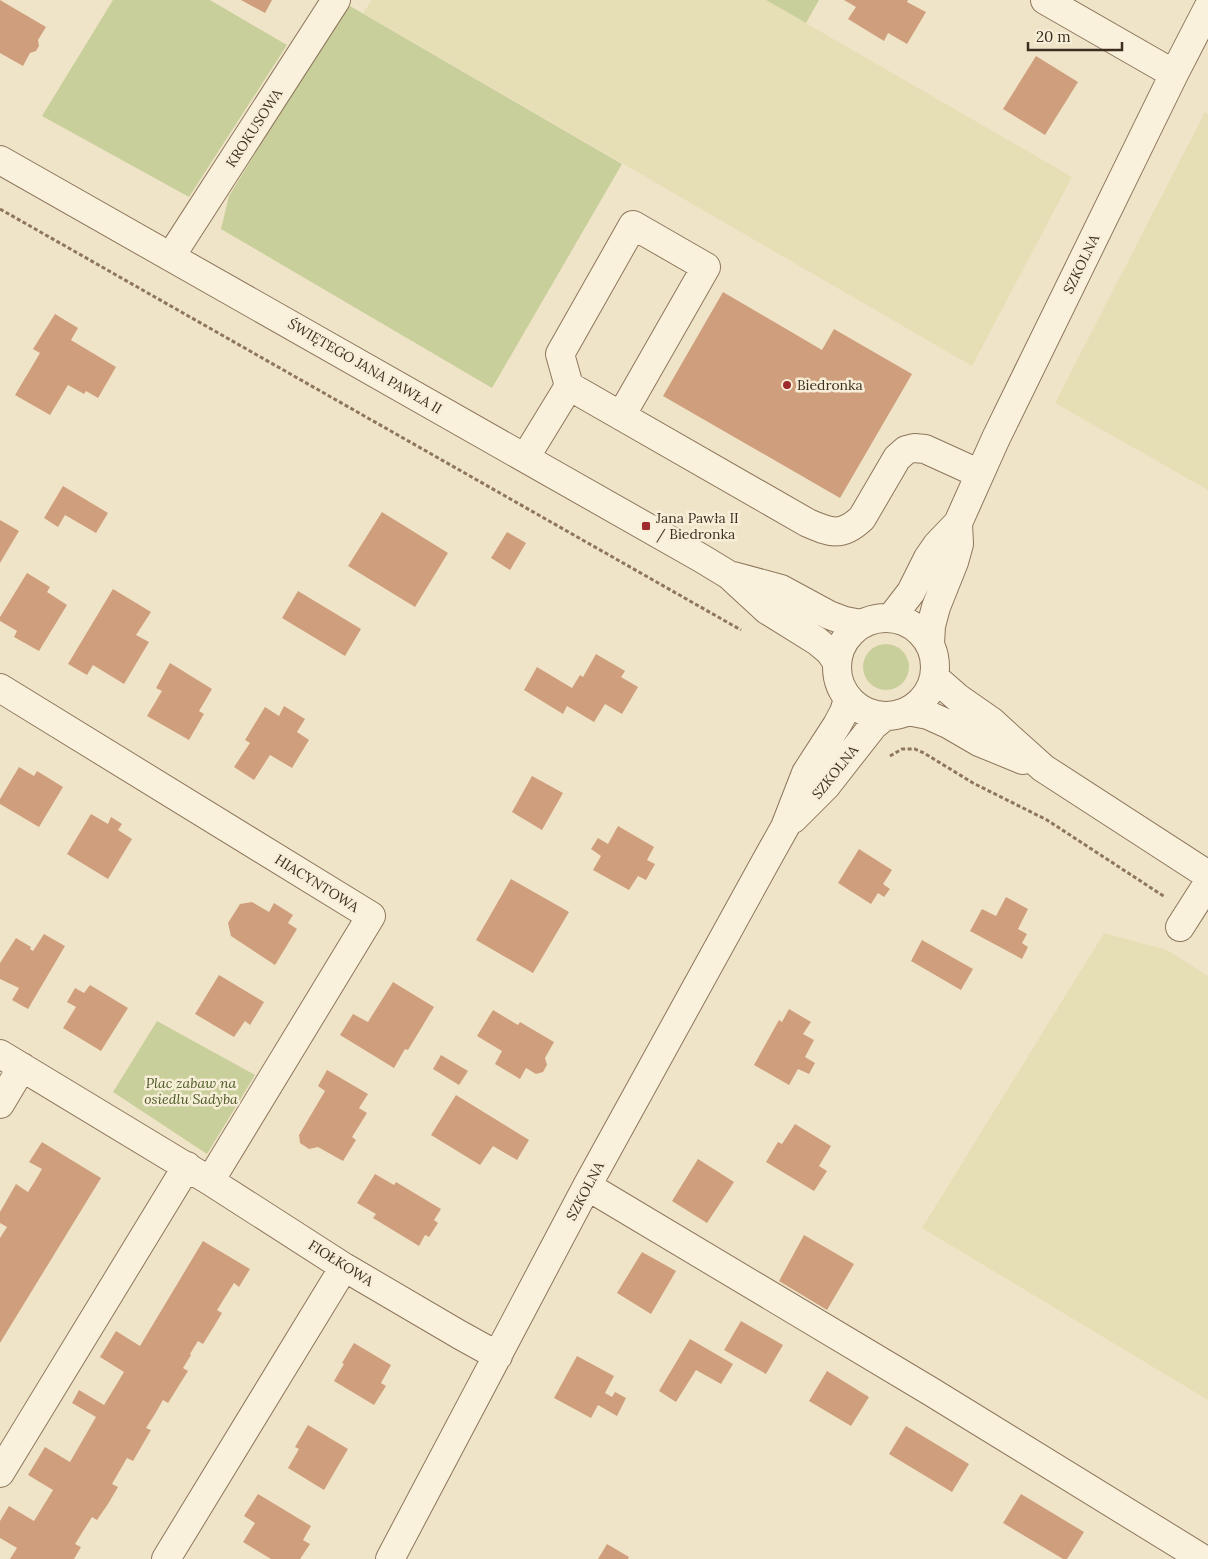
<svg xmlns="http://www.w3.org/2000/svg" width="1208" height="1559" viewBox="0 0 1208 1559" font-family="Lora,serif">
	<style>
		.farmland { fill: #e6deb5 }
		.green { fill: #c9cf9b }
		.building { fill: #cf9f7d }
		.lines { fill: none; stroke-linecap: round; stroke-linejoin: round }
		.minor-casing { stroke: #8d765c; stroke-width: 30 }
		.path { stroke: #8d765c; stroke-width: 3; stroke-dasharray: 4 2.5; stroke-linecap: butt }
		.minor { stroke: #faf1dc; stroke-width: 28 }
		.poi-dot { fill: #9e2a2b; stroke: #f7eed8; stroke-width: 2 }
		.labels { text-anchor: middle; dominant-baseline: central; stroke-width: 5; stroke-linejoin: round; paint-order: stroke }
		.street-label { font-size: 14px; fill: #3d2e20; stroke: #f7eed8 }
		.poi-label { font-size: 14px; fill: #3d2e20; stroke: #f7eed8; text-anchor: start }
		.park-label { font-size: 14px; font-style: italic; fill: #4d5a26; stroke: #f7eed8 }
	</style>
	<rect width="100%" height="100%" fill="#f0e4c8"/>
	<path class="farmland" d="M 372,0 L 766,0 L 1072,177 L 972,366 L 363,13 Z
		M 1205,112 L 1208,114 L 1208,490 L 1055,403 Z
		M 1104,933 L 1167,950 L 1208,976 L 1208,1400 L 922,1228 Z"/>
	<path class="green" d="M 113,0 L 210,0 L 287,45 L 189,197 L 42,116 Z
		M 766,0 L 819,0 L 806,23 Z
		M 350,6 L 622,164 L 492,388 L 221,229 L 229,196 L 291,95 Z
		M863 667a23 23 0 1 1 46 0a23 23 0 1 1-46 0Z
		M 157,1021 L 255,1075 L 207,1154 L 113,1092 Z"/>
	<path class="building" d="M 0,0 L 46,27 L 38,40 L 39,46 L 36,51 L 30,53 L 23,66 L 0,53 Z
		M 241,0 L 272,0 L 265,13 Z
		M 844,0 L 908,0 L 907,2 L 926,12 L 907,44 L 888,33 L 884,41 L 848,19 L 856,7 Z
		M 1036,56 L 1078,82 L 1045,135 L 1003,109 Z
		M 723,292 L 822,350 L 834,329 L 912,374 L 840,498 L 663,396 Z
		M 55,314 L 78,328 L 71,340 L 116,367 L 98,398 L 86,391 L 84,394 L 68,385 L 50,415 L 15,395 L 40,353 L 33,349 Z
		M 63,486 L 108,513 L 96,533 L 65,515 L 58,527 L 44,518 Z
		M 382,512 L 448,553 L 415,607 L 348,566 Z
		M 0,520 L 19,531 L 0,563 Z
		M 507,532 L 526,543 L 510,570 L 491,558 Z
		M 27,573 L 50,587 L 47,592 L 67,605 L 39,651 L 14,637 L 17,631 L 0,621 L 0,617 Z
		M 113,589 L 151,612 L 136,635 L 149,642 L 124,684 L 93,665 L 87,675 L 68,664 Z
		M 298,591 L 361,629 L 345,656 L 282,618 Z
		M 596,654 L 625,671 L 621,677 L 638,687 L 622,714 L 605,704 L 594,722 L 567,706 L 563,714 L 524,690 L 537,667 L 572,688 L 580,675 L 583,677 Z
		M 170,663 L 212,689 L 199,711 L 204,714 L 189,740 L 147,716 L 162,691 L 156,688 Z
		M 284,706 L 305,719 L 297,732 L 309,740 L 292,768 L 270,755 L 254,780 L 234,767 L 250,743 L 245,740 L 265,707 L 279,716 Z
		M 19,767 L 34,776 L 37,771 L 63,787 L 39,827 L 0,804 L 0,799 Z
		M 532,776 L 563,793 L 542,830 L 512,812 Z
		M 91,814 L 108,824 L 111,817 L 122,824 L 118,830 L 132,839 L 108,879 L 67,854 Z
		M 618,826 L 654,847 L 647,860 L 655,864 L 646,880 L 638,876 L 629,890 L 593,870 L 601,856 L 591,849 L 598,838 L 608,844 Z
		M 859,849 L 892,870 L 883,884 L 890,889 L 884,897 L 878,893 L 871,904 L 838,883 Z
		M 511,879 L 569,912 L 533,973 L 476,940 Z
		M 1006,897 L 1028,909 L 1018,929 L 1027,934 L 1022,943 L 1028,947 L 1022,959 L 970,931 L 982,909 L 996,916 Z
		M 252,902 L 269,912 L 274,903 L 293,915 L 288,923 L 297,929 L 275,965 L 231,936 L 228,923 L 240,904 Z
		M 44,934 L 65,946 L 28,1009 L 12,1000 L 19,988 L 0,979 L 0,963 L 16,938 L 31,947 L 30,949 L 33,951 Z
		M 922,940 L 973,969 L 961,990 L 911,961 Z
		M 219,975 L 264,1002 L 250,1025 L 245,1021 L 234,1037 L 195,1014 Z
		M 393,982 L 434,1007 L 408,1050 L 405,1049 L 394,1068 L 340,1035 L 353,1014 L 368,1022 Z
		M 90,985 L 128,1008 L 101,1051 L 63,1028 L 76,1007 L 67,1002 L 75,988 L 84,993 Z
		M 789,1009 L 811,1022 L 803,1034 L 814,1040 L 805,1057 L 815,1063 L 809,1074 L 798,1069 L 789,1085 L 754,1065 L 779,1020 L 782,1022 Z
		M 493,1010 L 518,1025 L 520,1022 L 554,1042 L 545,1058 L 547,1065 L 543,1072 L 536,1074 L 526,1068 L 520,1079 L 495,1064 L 502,1051 L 477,1036 Z
		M 441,1055 L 468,1071 L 459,1085 L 433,1069 Z
		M 327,1070 L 368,1094 L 359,1108 L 367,1113 L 352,1137 L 356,1140 L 343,1161 L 318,1147 L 309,1149 L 300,1143 L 299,1135 L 325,1091 L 318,1086 Z
		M 456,1095 L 529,1140 L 517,1160 L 493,1146 L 480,1165 L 431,1135 Z
		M 795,1124 L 831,1146 L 819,1166 L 827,1171 L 814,1191 L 766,1162 L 778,1142 L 782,1144 Z
		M 42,1142 L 101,1178 L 0,1343 L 0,1238 L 7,1227 L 0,1223 L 0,1212 L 16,1184 L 28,1192 L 35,1181 L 42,1169 L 29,1162 Z
		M 698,1159 L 734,1182 L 707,1223 L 672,1201 Z
		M 375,1174 L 394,1185 L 396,1182 L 441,1209 L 434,1220 L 438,1223 L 429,1237 L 425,1235 L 419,1246 L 373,1218 L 376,1214 L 357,1203 Z
		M 804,1235 L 854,1264 L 827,1310 L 779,1281 Z
		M 203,1241 L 250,1269 L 239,1287 L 234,1283 L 217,1310 L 222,1313 L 213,1328 L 203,1344 L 198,1341 L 190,1354 L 191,1355 L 183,1368 L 188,1371 L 168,1403 L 163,1400 L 155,1414 L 146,1428 L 151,1430 L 133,1461 L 127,1458 L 112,1484 L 118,1487 L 108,1504 L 97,1520 L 92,1517 L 75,1544 L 81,1547 L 74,1559 L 10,1559 L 17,1548 L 0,1538 L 0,1521 L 9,1506 L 34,1521 L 53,1490 L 28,1475 L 45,1447 L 70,1462 L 96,1417 L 72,1403 L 79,1390 L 104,1405 L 124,1372 L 100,1357 L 116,1331 L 140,1346 Z
		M 642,1252 L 676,1271 L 651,1314 L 617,1293 Z
		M 741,1321 L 783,1345 L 766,1374 L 724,1350 Z
		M 690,1339 L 733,1364 L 721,1384 L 696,1370 L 676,1402 L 659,1391 Z
		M 354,1343 L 391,1365 L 381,1383 L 386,1386 L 374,1405 L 334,1381 L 344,1364 L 342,1363 Z
		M 577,1356 L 614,1376 L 605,1393 L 612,1397 L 615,1392 L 626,1398 L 617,1416 L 598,1405 L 591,1418 L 554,1398 Z
		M 827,1371 L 869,1397 L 851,1426 L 809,1401 Z
		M 308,1425 L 348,1449 L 324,1490 L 288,1468 L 299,1449 L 295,1447 Z
		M 906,1426 L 969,1464 L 952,1492 L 889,1454 Z
		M 258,1494 L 311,1526 L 303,1540 L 310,1544 L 300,1559 L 271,1559 L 243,1542 L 255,1523 L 244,1516 Z
		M 1021,1494 L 1084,1532 L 1067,1559 L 1063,1559 L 1003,1523 Z
		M 607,1544 L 629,1557 L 628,1559 L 598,1559 Z"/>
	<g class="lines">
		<g class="minor-casing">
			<path id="minor" d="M 1045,0 L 1174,74
				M 0,160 L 701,558 L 729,575 L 767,610 L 817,641 L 829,651 L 837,662
				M 171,256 L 336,0
				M 569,386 L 808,523 C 831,533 842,537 862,518 L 897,458 L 906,450 L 914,448 L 925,449 L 980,474
				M 525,458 L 569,386 L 560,354 L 633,225 L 706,267 L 621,416
				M 733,576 L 781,589 L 829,615 L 845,621 L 861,624
				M837 667a49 49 0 1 1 98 0a49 49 0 1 1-98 0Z
				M 891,618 L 911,592 L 928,558 L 937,545 L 958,523 L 996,438 L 1174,74 L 1208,8
				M 930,644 L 931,626 L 936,607 L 954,562 L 959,544 L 958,523
				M 934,677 L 958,698 L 991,721 L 1043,768 L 1208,875
				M 0,688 L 371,916 L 210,1181
				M 908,711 L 928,715 L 948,724 L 979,742 L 1023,760
				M 793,819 L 826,786 L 873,726 L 884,717
				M 1180,927 L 1208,883
				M 0,1054 L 210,1181 L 344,1267 L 460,1335 L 498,1356
				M 0,1104 L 22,1067
				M 587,1186 L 930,1391 L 1203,1559
				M 0,1473 L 187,1166
				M 166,1559 L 344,1267
				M 390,1559 L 587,1186 L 766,861 L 785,827 L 806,773 L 837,725 L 844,712 L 848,699"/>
		</g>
		<path class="path" d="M 0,209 L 741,630
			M 890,756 L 902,749 L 915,749 L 924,753 L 973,783 L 1047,820 L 1165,897"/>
		<use href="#minor" class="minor"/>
	</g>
	<g class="poi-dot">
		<circle cx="787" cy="385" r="5"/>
		<rect x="641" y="521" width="10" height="10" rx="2.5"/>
	</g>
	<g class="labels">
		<g class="street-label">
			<text transform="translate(254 128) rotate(-57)">KROKUSOWA</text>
			<text transform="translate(1081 264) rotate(-64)">SZKOLNA</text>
			<text transform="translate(365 366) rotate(30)">ŚWIĘTEGO JANA PAWŁA II</text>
			<text transform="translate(835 772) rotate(-51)">SZKOLNA</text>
			<text transform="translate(317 883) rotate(32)">HIACYNTOWA</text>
			<text transform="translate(585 1191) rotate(-62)">SZKOLNA</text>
			<text transform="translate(341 1263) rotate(32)">FIOŁKOWA</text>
		</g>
		<g class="poi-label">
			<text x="797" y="385">Biedronka</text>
			<text x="656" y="518">Jana Pawła II<tspan x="656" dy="16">/ Biedronka</tspan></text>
		</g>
		<g class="park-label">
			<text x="191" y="1083">Plac zabaw na<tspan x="191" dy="16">osiedlu Sadyba</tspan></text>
		</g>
	</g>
	<path d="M1028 42v8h94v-8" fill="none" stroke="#3d2e20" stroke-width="2.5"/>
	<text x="1036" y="42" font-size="15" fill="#3d2e20" stroke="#f7eed8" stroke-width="4" paint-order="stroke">20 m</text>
</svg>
